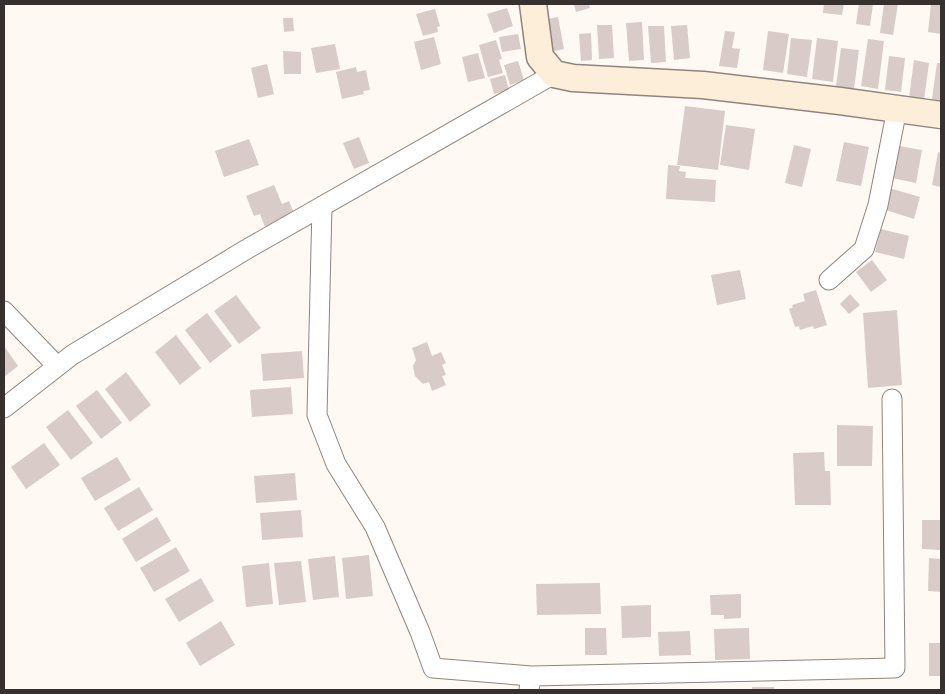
<svg xmlns="http://www.w3.org/2000/svg" width="945" height="694" viewBox="0 0 945 694" font-family="Georgia,serif">
	<style>
		.building { fill: #d9cbc8 }
		.lines { fill: none; stroke-linecap: round; stroke-linejoin: round }
		.street-casing { stroke: #90857e; stroke-width: 21 }
		.secondary-casing { stroke: #90857e; stroke-width: 29 }
		.street { stroke: #fff; stroke-width: 19 }
		.secondary { stroke: #fdeeda; stroke-width: 26 }
	</style>
	<rect width="100%" height="100%" fill="#fff8f3"/>
	<path class="building" d="M 574,4 L 589,4 L 590,8 L 576,12 Z
		M 824,4 L 844,4 L 842,15 L 823,13 Z
		M 859,4 L 873,4 L 870,26 L 856,24 Z
		M 884,4 L 898,4 L 893,35 L 880,33 Z
		M 931,4 L 941,4 L 941,34 L 928,32 Z
		M 507,8 L 513,26 L 494,33 L 487,14 Z
		M 435,9 L 440,26 L 437,27 L 438,32 L 423,36 L 416,14 Z
		M 558,17 L 564,49 L 550,52 L 543,20 Z
		M 283,18 L 293,18 L 294,31 L 284,32 Z
		M 642,22 L 644,60 L 629,61 L 626,23 Z
		M 597,25 L 612,25 L 614,58 L 599,59 Z
		M 687,25 L 690,58 L 674,60 L 671,26 Z
		M 648,26 L 664,26 L 666,62 L 651,63 Z
		M 725,31 L 735,32 L 732,48 L 740,49 L 737,68 L 719,66 Z
		M 768,31 L 789,34 L 783,73 L 763,70 Z
		M 591,33 L 592,60 L 581,61 L 579,34 Z
		M 518,34 L 521,49 L 502,52 L 499,37 Z
		M 434,37 L 441,64 L 421,70 L 414,42 Z
		M 791,38 L 812,40 L 807,77 L 787,74 Z
		M 817,38 L 838,41 L 833,82 L 812,79 Z
		M 868,39 L 884,41 L 878,89 L 861,86 Z
		M 496,40 L 502,59 L 499,60 L 503,73 L 488,77 L 479,45 Z
		M 335,44 L 340,69 L 316,73 L 311,48 Z
		M 841,48 L 859,50 L 854,89 L 836,86 Z
		M 283,51 L 301,52 L 301,74 L 284,74 Z
		M 478,53 L 485,78 L 468,82 L 462,57 Z
		M 889,56 L 905,58 L 901,92 L 885,90 Z
		M 914,60 L 929,63 L 924,100 L 909,98 Z
		M 518,61 L 524,80 L 510,85 L 504,65 Z
		M 937,63 L 941,63 L 941,101 L 932,99 Z
		M 267,64 L 274,94 L 258,98 L 251,68 Z
		M 356,67 L 357,72 L 366,70 L 370,90 L 363,91 L 364,94 L 342,99 L 336,72 Z
		M 505,75 L 509,90 L 494,94 L 490,79 Z
		M 685,106 L 725,111 L 718,170 L 677,165 Z
		M 726,125 L 755,129 L 749,170 L 720,165 Z
		M 359,137 L 369,163 L 354,169 L 343,143 Z
		M 249,139 L 259,165 L 224,177 L 215,151 Z
		M 844,142 L 869,147 L 861,186 L 836,181 Z
		M 794,145 L 811,149 L 802,187 L 785,183 Z
		M 899,146 L 922,150 L 916,183 L 892,178 Z
		M 938,152 L 941,153 L 941,187 L 932,185 Z
		M 668,165 L 680,166 L 679,171 L 686,172 L 685,178 L 716,180 L 715,202 L 666,199 Z
		M 274,185 L 282,204 L 289,201 L 294,213 L 265,227 L 260,214 L 254,216 L 246,196 Z
		M 889,188 L 920,197 L 914,219 L 883,209 Z
		M 881,229 L 909,236 L 904,259 L 875,252 Z
		M 872,260 L 887,280 L 871,292 L 856,272 Z
		M 740,270 L 746,299 L 717,305 L 711,275 Z
		M 816,290 L 827,325 L 814,329 L 813,326 L 800,330 L 799,326 L 795,327 L 789,309 L 793,307 L 792,305 L 805,301 L 803,294 Z
		M 850,294 L 860,305 L 849,314 L 840,304 Z
		M 236,295 L 261,328 L 239,344 L 214,311 Z
		M 897,310 L 902,385 L 868,388 L 863,313 Z
		M 207,313 L 232,346 L 210,363 L 185,330 Z
		M 176,335 L 201,368 L 180,385 L 155,352 Z
		M 427,342 L 432,356 L 441,352 L 446,363 L 442,365 L 446,375 L 442,376 L 446,385 L 432,391 L 429,382 L 423,384 L 415,376 L 413,366 L 416,360 L 412,348 Z
		M 4,346 L 18,366 L 4,377 Z
		M 302,351 L 304,378 L 263,381 L 261,354 Z
		M 126,372 L 151,405 L 130,422 L 105,389 Z
		M 291,387 L 293,414 L 252,417 L 250,390 Z
		M 97,390 L 122,423 L 101,439 L 76,406 Z
		M 68,410 L 93,443 L 71,460 L 46,427 Z
		M 837,425 L 873,426 L 872,466 L 837,466 Z
		M 44,443 L 60,465 L 26,489 L 11,467 Z
		M 824,452 L 825,471 L 830,471 L 831,505 L 795,505 L 793,453 Z
		M 117,457 L 131,480 L 95,501 L 81,478 Z
		M 295,473 L 297,500 L 256,503 L 254,476 Z
		M 139,487 L 153,510 L 118,531 L 104,508 Z
		M 301,510 L 303,537 L 262,540 L 260,513 Z
		M 157,517 L 171,541 L 136,562 L 122,539 Z
		M 922,520 L 941,520 L 941,550 L 922,549 Z
		M 176,547 L 190,571 L 154,592 L 140,568 Z
		M 369,555 L 373,596 L 346,599 L 342,558 Z
		M 335,556 L 339,597 L 313,600 L 308,559 Z
		M 929,558 L 941,559 L 941,592 L 928,591 Z
		M 301,561 L 306,602 L 279,605 L 274,563 Z
		M 269,563 L 273,604 L 246,607 L 242,566 Z
		M 201,578 L 214,601 L 179,622 L 165,599 Z
		M 600,583 L 601,614 L 537,615 L 536,584 Z
		M 741,594 L 741,618 L 724,619 L 724,615 L 711,615 L 710,595 Z
		M 651,605 L 651,637 L 622,638 L 621,606 Z
		M 221,621 L 235,645 L 200,666 L 186,643 Z
		M 585,628 L 606,628 L 607,655 L 585,655 Z
		M 749,628 L 750,659 L 715,660 L 714,629 Z
		M 690,631 L 691,655 L 659,656 L 658,632 Z
		M 929,643 L 941,643 L 941,676 L 929,676 Z
		M 752,687 L 774,687 L 774,690 L 752,690 Z"/>
	<g class="lines">
		<g class="street-casing">
			<path id="street" d="M 322,206 L 317,415 L 336,464 L 375,527 L 420,632 L 433,668 L 531,676 L 529,690
				M 829,280 L 864,249 L 878,205 L 897,109
				M 4,311 L 57,366
				M 4,408 L 72,355 L 247,249 L 554,74
				M 531,676 L 895,668 L 892,399"/>
		</g>
		<g class="secondary-casing">
			<path id="secondary" d="M 533,4 L 540,57 L 554,74 L 573,78 L 703,85 L 840,101 L 941,115"/>
		</g>
		<use href="#street" class="street"/>
		<use href="#secondary" class="secondary"/>
	</g>
	<rect width="945" height="694" fill="none" stroke="#36312f" stroke-width="10"/>
</svg>
